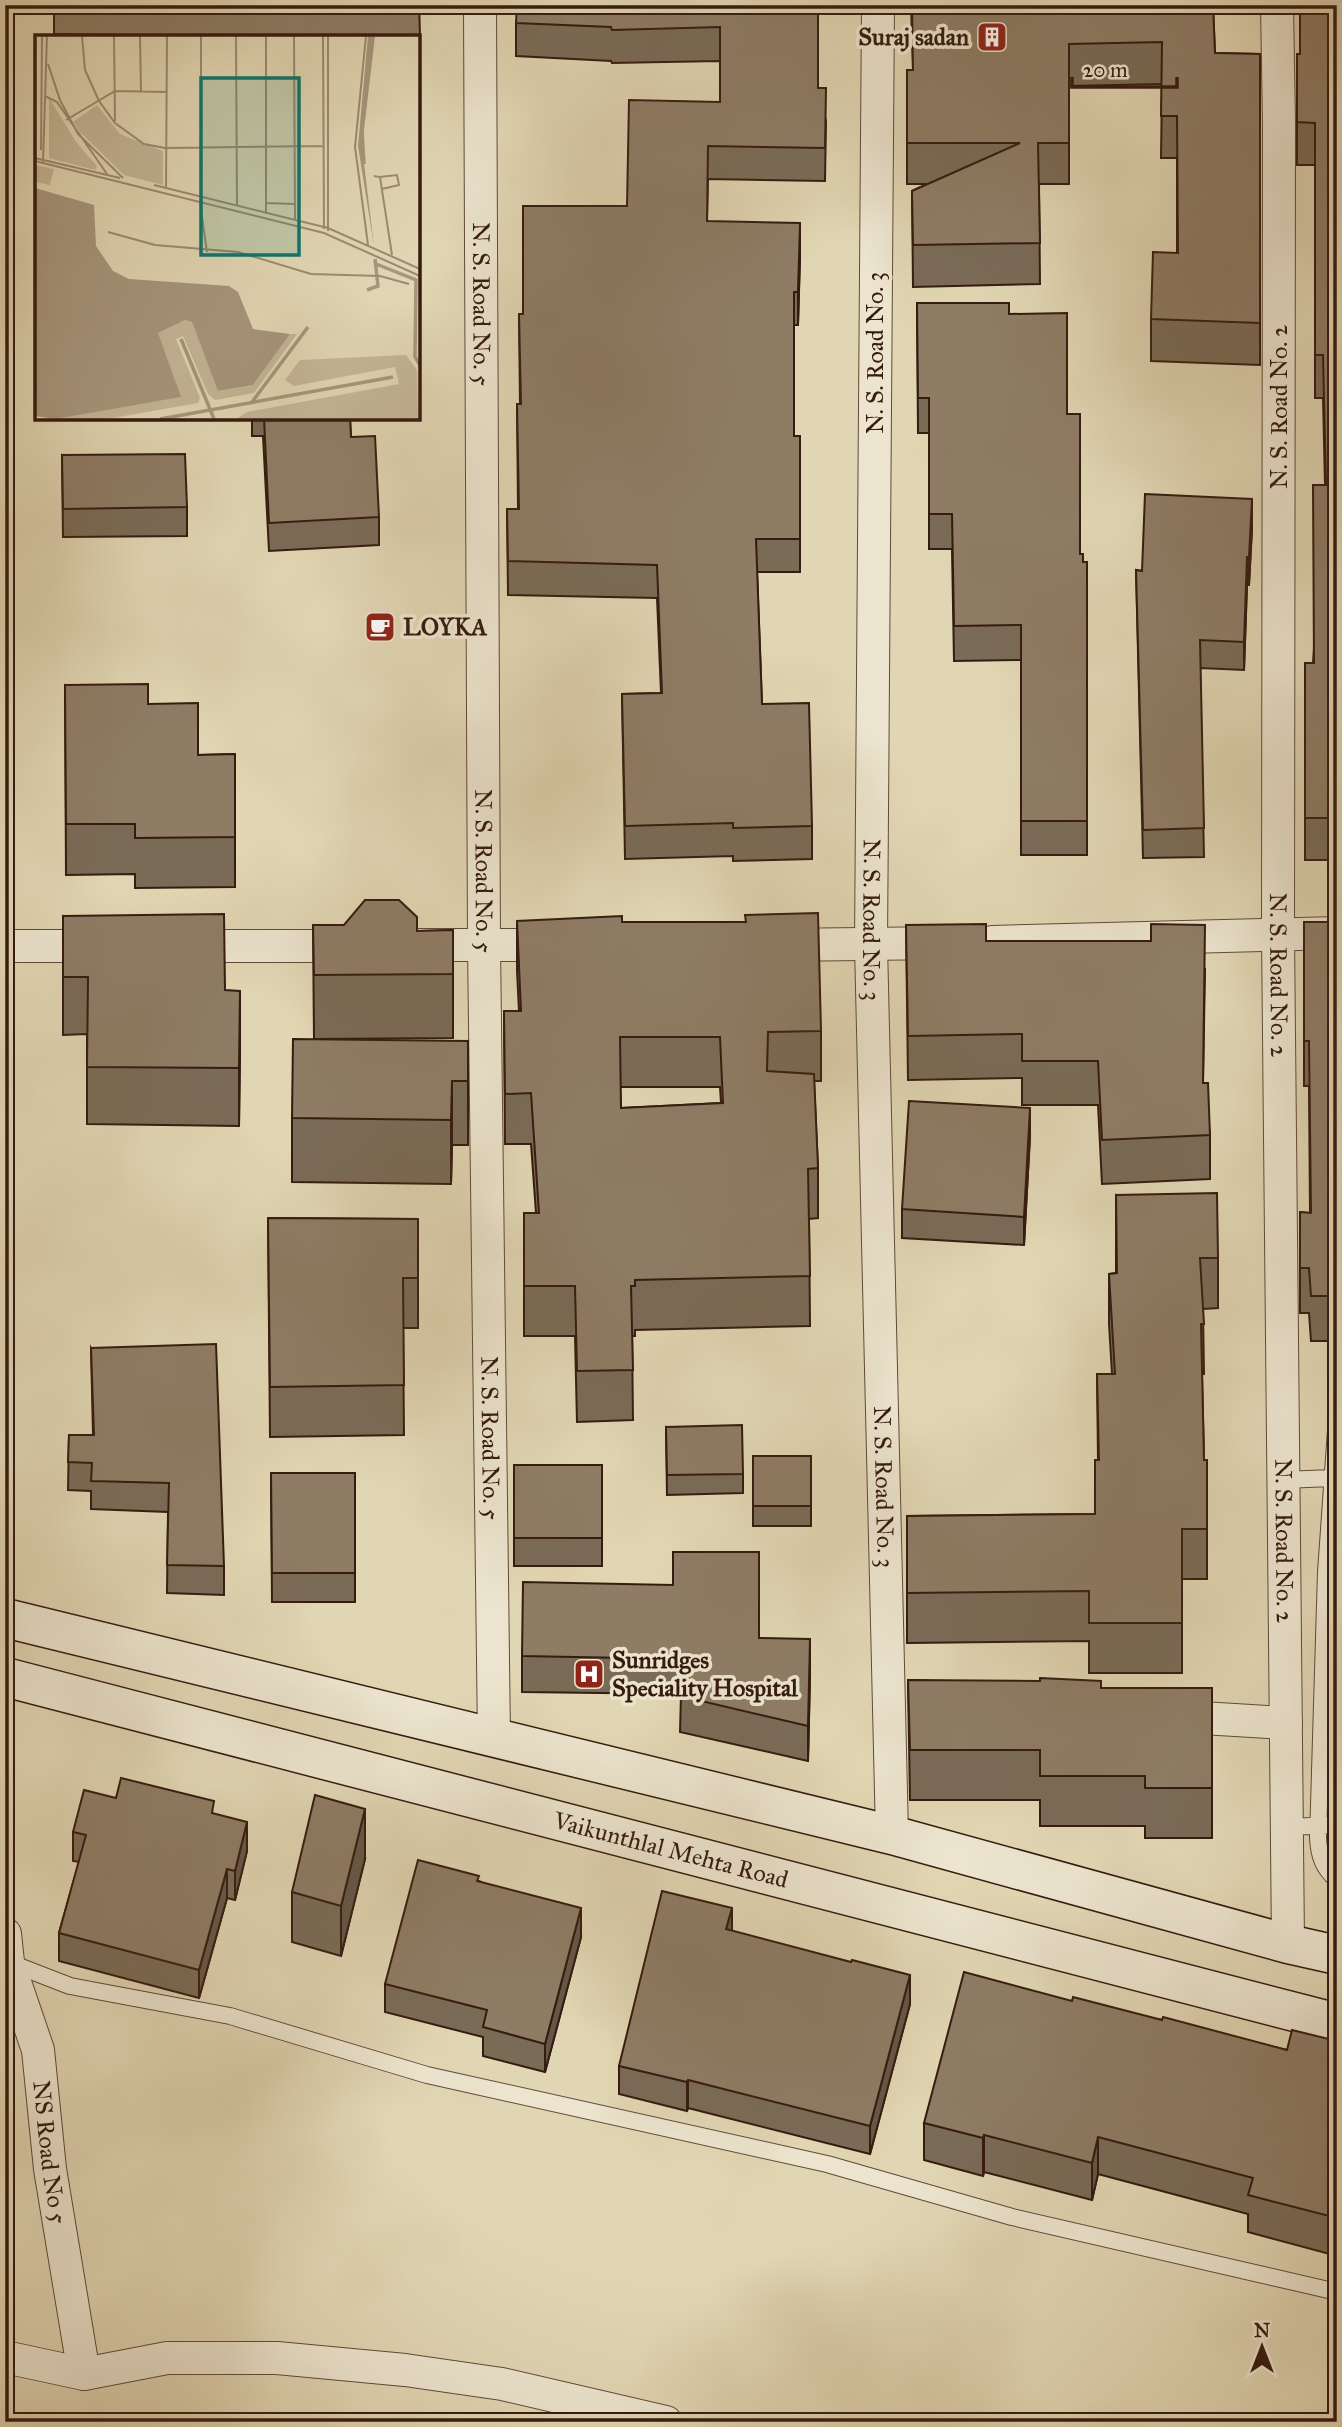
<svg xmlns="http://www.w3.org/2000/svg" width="1342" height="2427" viewBox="0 0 1342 2427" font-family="'IM FELL Great Primer',serif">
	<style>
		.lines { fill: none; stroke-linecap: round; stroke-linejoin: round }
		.lane-casing { stroke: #604a39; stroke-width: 18 }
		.street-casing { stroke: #604a39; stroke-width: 34 }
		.secondary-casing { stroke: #351b10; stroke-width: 41 }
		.lane { stroke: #ece4ce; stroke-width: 16 }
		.street { stroke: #ece4ce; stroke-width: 32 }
		.secondary { stroke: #ece4ce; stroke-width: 38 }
		.wall { fill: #7a6b57; stroke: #351b10; stroke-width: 2; fill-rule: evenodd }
		.shaded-wall { fill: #635747; stroke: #351b10; stroke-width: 2 }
		.building { fill: #8e7c65; stroke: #351b10; stroke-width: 2; fill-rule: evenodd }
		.labels { text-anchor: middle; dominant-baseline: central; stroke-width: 7; stroke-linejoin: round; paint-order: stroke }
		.poi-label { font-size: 24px; font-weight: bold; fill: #351b10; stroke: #ece4ce; text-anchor: start }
		.street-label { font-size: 24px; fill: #351b10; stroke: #ece4ce }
		.inset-river { fill: none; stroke: #a7967c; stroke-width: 3.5 }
		.inset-road { fill: none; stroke: #9c8b72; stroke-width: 2 }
		.view { fill: #0f766e; fill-opacity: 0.15; stroke: #0f766e; stroke-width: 3.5 }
		.inset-edge { fill: none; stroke: #351b10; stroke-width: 3.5 }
	</style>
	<rect width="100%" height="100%" fill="#e1d6b3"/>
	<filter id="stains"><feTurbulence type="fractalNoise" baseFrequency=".00286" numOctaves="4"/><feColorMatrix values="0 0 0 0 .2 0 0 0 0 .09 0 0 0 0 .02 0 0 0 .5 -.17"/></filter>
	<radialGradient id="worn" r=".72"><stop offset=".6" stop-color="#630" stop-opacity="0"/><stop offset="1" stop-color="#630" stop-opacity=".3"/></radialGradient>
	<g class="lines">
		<g class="lane-casing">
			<path id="lane" d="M 1337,1416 L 1326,1572 L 1318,1838 C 1319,1856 1323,1868 1337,1880
				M 1283,1480 L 1332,1478
				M 1287,1827 L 1334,1825
				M 8,1962 L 70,1986 L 230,2016 L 427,2075 L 827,2164 L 1012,2217 L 1337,2292"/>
		</g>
		<g class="street-casing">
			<g id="street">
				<path id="s1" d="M 480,5 L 484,945 L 494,1738"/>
				<path id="s2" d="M 878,5 L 871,945 L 892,1835"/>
				<path id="s3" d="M 1277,5 L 1279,124 L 1278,934 L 1288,1944"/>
				<path d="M 992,942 L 1337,933"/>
				<path d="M 411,945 L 558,945"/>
				<path d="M 778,945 L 947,943"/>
				<path d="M 5,946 L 103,946"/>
				<path d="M 183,946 L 355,946"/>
				<path d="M 1169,1716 L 1286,1723"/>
				<path id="s4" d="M 5,1934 L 8,1962 L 38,2050 L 50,2169 L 84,2374"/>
				<path d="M 5,2357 L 84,2374 L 167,2358 L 277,2358 L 405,2370 L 502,2384 L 666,2422"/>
			</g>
		</g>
		<g class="secondary-casing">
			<g id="secondary">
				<path d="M 5,1618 L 892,1835 L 1288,1944 L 1337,1955"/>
				<path id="s5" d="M 5,1677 L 1337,2023"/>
			</g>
		</g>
		<use href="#lane" class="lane"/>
		<use href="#street" class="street"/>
		<use href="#secondary" class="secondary"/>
	</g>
	<path class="wall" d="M 54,5 L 419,5 L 420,71 L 418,71 L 418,37 L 54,37 Z
		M 818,5 L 818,88 L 826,121 L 825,181 L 708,179 L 707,221 L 800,256 L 798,325 L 794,325 L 794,436 L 800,436 L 800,572 L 757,572 L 762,704 L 812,826 L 812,859 L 733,861 L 733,856 L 625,859 L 622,694 L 661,693 L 657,598 L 508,595 L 507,509 L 518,509 L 517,404 L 520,404 L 519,314 L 523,314 L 627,206 L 720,102 L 720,61 L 612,63 L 611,61 L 516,56 L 516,23 Z
		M 911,5 L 1213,5 L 1215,53 L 1260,54 L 1260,365 L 1151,361 L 1151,319 L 1177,253 L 1177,158 L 1161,158 L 1162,84 L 1069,86 L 1069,184 L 1039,184 L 1040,284 L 913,287 L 912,191 L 927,184 L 907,184 L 907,70 L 913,70 Z
		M 1337,5 L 1337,860 L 1305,860 L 1305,663 L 1313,663 L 1325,485 L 1323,398 L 1315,398 L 1315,165 L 1297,165 L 1297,54 L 1300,54 Z
		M 917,303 L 1009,314 L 1067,414 L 1080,554 L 1083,562 L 1087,562 L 1087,855 L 1021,855 L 1021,660 L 954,661 L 952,549 L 929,549 L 929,433 L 918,433 Z
		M 252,418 L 350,418 L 351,437 L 379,517 L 379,545 L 269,551 L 263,436 L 252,436 Z
		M 62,455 L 187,507 L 187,536 L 63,537 Z
		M 1252,528 L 1249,585 L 1247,585 L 1244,670 L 1200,668 L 1204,857 L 1143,858 L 1136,570 L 1142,571 Z
		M 65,685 L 148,704 L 198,755 L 235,754 L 235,887 L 135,888 L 135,874 L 66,875 Z
		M 63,916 L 225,990 L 240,1048 L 239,1126 L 87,1124 L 87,1034 L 63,1035 Z
		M 517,921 L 622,922 L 821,1031 L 821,1081 L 814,1081 L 818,1168 L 818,1218 L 809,1219 L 810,1326 L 635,1330 L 635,1336 L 632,1336 L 633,1420 L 577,1422 L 575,1336 L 524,1336 L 524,1213 L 536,1213 L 531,1144 L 505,1144 L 504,1011 L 519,1011 L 517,971 ZM 620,1087 L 720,1087 L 721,1103 L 621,1108 Z
		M 1304,922 L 1337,922 L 1337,1341 L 1311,1341 L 1309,1313 L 1300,1313 L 1300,1212 L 1310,1213 L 1309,1086 L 1304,1086 Z
		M 313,925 L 417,931 L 453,930 L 453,1038 L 314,1039 Z
		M 906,925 L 986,941 L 1205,969 L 1203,1083 L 1210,1135 L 1210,1179 L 1102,1184 L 1098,1105 L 1022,1105 L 1022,1078 L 908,1080 Z
		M 468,1041 L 468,1145 L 452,1145 L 451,1184 L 292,1182 L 292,1118 Z
		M 1030,1136 L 1024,1245 L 902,1238 L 902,1209 Z
		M 1116,1195 L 1218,1258 L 1218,1308 L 1203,1309 L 1204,1374 L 1202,1374 L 1204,1460 L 1207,1460 L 1207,1579 L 1182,1579 L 1182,1673 L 1089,1673 L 1089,1641 L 907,1643 L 907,1516 L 1095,1514 L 1098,1460 L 1097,1374 L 1112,1374 L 1109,1324 L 1109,1274 L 1116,1273 Z
		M 268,1218 L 418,1219 L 418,1328 L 403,1328 L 404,1435 L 270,1437 Z
		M 91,1348 L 224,1566 L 224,1595 L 167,1593 L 168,1512 L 91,1509 L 91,1491 L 68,1490 L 69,1435 L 93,1435 Z
		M 666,1427 L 743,1474 L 743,1493 L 667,1495 Z
		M 753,1456 L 811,1456 L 811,1526 L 753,1526 Z
		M 514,1465 L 602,1465 L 602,1566 L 514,1566 Z
		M 271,1473 L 355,1473 L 355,1602 L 272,1602 Z
		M 759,1638 L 810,1675 L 808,1761 L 680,1732 L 681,1694 L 522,1692 L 522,1656 Z
		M 908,1680 L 1101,1688 L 1212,1688 L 1212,1838 L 1145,1838 L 1145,1826 L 1040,1826 L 1040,1800 L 910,1800 Z
		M 116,1798 L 214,1814 L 247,1851 L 235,1900 L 227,1898 L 199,1998 L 59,1961 L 59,1933 L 79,1862 L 73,1861 L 73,1832 Z
		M 365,1859 L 341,1956 L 292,1942 L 292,1892 Z
		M 479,1881 L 581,1937 L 545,2072 L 483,2056 L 483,2037 L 385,2012 L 385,1984 Z
		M 732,1931 L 910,2004 L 870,2154 L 688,2108 L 687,2111 L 619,2094 L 619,2066 Z
		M 1072,2001 L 1162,2020 L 1287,2050 L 1337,2041 L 1337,2256 L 1248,2232 L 1248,2214 L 1098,2174 L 1092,2200 L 984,2172 L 983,2176 L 924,2160 L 924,2123 Z"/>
	<path class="shaded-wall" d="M 800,223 L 800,256 L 798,325 L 798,292 Z
		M 1252,499 L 1252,528 L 1249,585 L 1249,557 Z
		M 1247,557 L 1247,585 L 1244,670 L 1244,642 Z
		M 240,991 L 240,1048 L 239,1126 L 239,1068 Z
		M 452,1081 L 452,1145 L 451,1184 L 451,1120 Z
		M 1030,1108 L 1030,1136 L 1024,1245 L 1024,1217 Z
		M 810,1639 L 810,1675 L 808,1761 L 808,1726 Z
		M 365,1809 L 365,1859 L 341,1956 L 341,1906 Z
		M 247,1822 L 247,1851 L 235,1900 L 235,1871 Z
		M 227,1869 L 227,1898 L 199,1998 L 199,1970 Z
		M 581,1908 L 581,1937 L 545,2072 L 545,2044 Z
		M 732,1908 L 732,1937 L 726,1929 Z
		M 910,1975 L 910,2004 L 870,2154 L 870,2126 Z
		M 688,2080 L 688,2108 L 687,2111 L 687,2082 Z
		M 984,2135 L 984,2172 L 983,2176 L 983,2138 Z
		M 1098,2137 L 1098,2174 L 1092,2200 L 1092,2163 Z"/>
	<path class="building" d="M 54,5 L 419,5 L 420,38 L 418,38 L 418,37 L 242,37 L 54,34 Z
		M 517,5 L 818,5 L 818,88 L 826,88 L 825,148 L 708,146 L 707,221 L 800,223 L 798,292 L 794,292 L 794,436 L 800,436 L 800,539 L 756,539 L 762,704 L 809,703 L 812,826 L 733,828 L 733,823 L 625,826 L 622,694 L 662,693 L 657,565 L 508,561 L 507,509 L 519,509 L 517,404 L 521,404 L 519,314 L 523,314 L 523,206 L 627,206 L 629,100 L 720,102 L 720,27 L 612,30 L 611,27 L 516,23 Z
		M 912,5 L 1213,5 L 1215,53 L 1260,54 L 1260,323 L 1151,319 L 1153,252 L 1178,253 L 1177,116 L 1161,116 L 1162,42 L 1069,44 L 1069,143 L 1038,143 L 1040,243 L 913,245 L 912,191 L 1020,143 L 907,143 L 907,70 L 913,70 Z
		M 1300,5 L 1337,5 L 1337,818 L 1305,818 L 1305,663 L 1314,663 L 1313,485 L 1326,485 L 1323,355 L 1315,355 L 1315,123 L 1297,122 L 1297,54 L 1300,54 Z
		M 917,303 L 1009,303 L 1009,314 L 1067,313 L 1067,414 L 1080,414 L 1080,554 L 1083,554 L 1083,562 L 1087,562 L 1087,821 L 1021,821 L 1021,625 L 954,626 L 952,514 L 929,514 L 929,398 L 918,398 Z
		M 264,418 L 350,418 L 351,437 L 375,436 L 379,517 L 269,523 Z
		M 185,454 L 187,507 L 63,509 L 62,455 Z
		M 1145,494 L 1252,499 L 1249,557 L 1247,557 L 1244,642 L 1200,640 L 1204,828 L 1143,830 L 1136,570 L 1142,571 Z
		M 148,684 L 148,704 L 198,703 L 198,755 L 235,754 L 235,837 L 135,838 L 135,824 L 66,824 L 65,685 Z
		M 365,900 L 399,900 L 417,917 L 417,931 L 453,930 L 453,974 L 314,975 L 313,925 L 344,925 Z
		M 818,913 L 821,1031 L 768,1032 L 767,1071 L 814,1074 L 818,1168 L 808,1169 L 810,1276 L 635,1280 L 635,1286 L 631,1286 L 633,1370 L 577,1371 L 575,1286 L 524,1286 L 524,1213 L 539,1213 L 531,1093 L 505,1094 L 504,1011 L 521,1011 L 517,921 L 622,916 L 622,922 L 746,922 L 745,915 ZM 620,1037 L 720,1037 L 723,1103 L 621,1108 Z
		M 224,914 L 225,990 L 240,991 L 239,1068 L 87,1067 L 88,977 L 63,977 L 63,916 Z
		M 1304,922 L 1337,922 L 1337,1296 L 1311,1296 L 1309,1268 L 1300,1268 L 1300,1212 L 1311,1213 L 1309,1041 L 1304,1041 Z
		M 986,924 L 986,941 L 1151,941 L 1151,924 L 1205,925 L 1203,1083 L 1208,1083 L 1210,1135 L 1102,1140 L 1098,1061 L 1022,1061 L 1022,1034 L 908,1036 L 906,925 Z
		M 293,1039 L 468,1041 L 468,1081 L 452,1081 L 451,1120 L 292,1118 Z
		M 909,1101 L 1030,1108 L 1024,1217 L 902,1209 Z
		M 1217,1193 L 1218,1258 L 1200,1258 L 1204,1324 L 1201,1324 L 1204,1460 L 1207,1460 L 1207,1529 L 1182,1529 L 1182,1623 L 1089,1623 L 1089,1591 L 907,1593 L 907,1516 L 1095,1514 L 1095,1460 L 1099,1460 L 1097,1374 L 1115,1374 L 1109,1274 L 1117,1273 L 1116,1195 Z
		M 268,1218 L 418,1219 L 418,1278 L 403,1278 L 404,1385 L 270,1387 Z
		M 216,1344 L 224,1566 L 167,1565 L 169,1483 L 91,1481 L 92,1463 L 68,1462 L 69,1435 L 94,1435 L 91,1348 Z
		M 742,1425 L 743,1474 L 667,1475 L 666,1427 Z
		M 753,1456 L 811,1456 L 811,1506 L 753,1506 Z
		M 514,1465 L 602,1465 L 602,1538 L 514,1538 Z
		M 271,1473 L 355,1473 L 355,1573 L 272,1573 Z
		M 673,1552 L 759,1552 L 759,1638 L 810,1639 L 808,1726 L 680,1696 L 682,1659 L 522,1656 L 523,1582 L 673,1585 Z
		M 1040,1678 L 1101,1681 L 1101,1688 L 1212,1688 L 1212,1788 L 1145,1788 L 1145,1776 L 1040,1776 L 1040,1750 L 910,1750 L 908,1680 L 1040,1681 Z
		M 121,1778 L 214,1801 L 212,1813 L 247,1822 L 235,1871 L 227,1869 L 199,1970 L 59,1933 L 86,1835 L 73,1832 L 84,1790 L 116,1798 Z
		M 315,1795 L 365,1809 L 341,1906 L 292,1892 Z
		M 418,1860 L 479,1876 L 477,1881 L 581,1908 L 545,2044 L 483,2027 L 487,2010 L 385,1984 Z
		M 662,1891 L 732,1908 L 726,1929 L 851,1962 L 852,1960 L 910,1975 L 870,2126 L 688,2080 L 687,2082 L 619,2066 Z
		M 964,1972 L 1072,2001 L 1073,1997 L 1162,2020 L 1163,2017 L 1287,2050 L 1292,2030 L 1337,2041 L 1337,2218 L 1248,2195 L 1253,2178 L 1098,2137 L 1092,2163 L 984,2135 L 983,2138 L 924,2123 Z"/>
	<defs>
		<g id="building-square" transform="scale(1.575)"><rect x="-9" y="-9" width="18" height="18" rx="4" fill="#8f2418" stroke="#ece4ce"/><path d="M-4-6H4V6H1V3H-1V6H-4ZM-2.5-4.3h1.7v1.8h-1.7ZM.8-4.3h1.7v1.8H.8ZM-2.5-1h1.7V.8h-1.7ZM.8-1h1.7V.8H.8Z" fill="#fff"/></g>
		<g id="cafe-square" transform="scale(1.575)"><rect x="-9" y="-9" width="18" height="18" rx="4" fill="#8f2418" stroke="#ece4ce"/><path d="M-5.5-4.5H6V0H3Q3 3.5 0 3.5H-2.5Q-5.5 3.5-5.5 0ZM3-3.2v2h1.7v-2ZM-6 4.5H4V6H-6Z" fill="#fff"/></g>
		<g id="hospital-square" transform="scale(1.575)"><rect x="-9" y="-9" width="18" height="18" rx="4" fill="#8f2418" stroke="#ece4ce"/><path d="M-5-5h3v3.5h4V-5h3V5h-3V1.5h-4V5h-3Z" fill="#fff"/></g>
	</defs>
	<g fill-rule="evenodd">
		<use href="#building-square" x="992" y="37"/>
		<use href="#cafe-square" x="380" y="627"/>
		<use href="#hospital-square" x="589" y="1674"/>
	</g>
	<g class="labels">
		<g class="poi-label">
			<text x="969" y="37" text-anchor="end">Suraj sadan</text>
			<text x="403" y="627">LOYKA</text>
			<text x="612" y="1660">Sunridges<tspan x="612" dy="28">Speciality Hospital</tspan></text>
		</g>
		<g class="street-label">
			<text stroke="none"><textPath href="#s1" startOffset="299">N. S. Road No. 5</textPath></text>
			<text transform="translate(875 353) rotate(-90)">N. S. Road No. 3</text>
			<text transform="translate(1279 407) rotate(-90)">N. S. Road No. 2</text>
			<text stroke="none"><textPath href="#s1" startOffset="866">N. S. Road No. 5</textPath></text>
			<text stroke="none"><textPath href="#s2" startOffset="915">N. S. Road No. 3</textPath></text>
			<text stroke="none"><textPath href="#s3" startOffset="970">N. S. Road No. 2</textPath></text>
			<text stroke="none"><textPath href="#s1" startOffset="1433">N. S. Road No. 5</textPath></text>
			<text stroke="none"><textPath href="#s2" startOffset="1482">N. S. Road No. 3</textPath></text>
			<text stroke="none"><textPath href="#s3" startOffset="1536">N. S. Road No. 2</textPath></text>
			<text stroke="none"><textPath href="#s5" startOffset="688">Vaikunthlal Mehta Road</textPath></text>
			<text stroke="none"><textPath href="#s4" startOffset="224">NS Road No 5</textPath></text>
		</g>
	</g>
	<g transform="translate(35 35)">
		<rect width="385" height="385" fill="#e1d6b3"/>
		<path d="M 14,63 L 41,107 L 62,131 L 60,135 L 14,123 ZM 62,70 L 85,99 L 128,116 L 128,150 L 89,140 L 45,97 L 38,87 ZM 0,130 L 19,134 L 15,150 L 0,147 ZM 150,285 L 157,287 L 184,356 L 218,350 L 255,299 L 262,299 L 219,358 L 180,365 L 173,359 L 148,301 L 141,304 L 165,363 L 163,368 L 72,384 L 21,384 L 145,362 L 122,298 ZM 371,320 L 382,335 L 383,384 L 201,384 L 212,377 L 364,349 L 360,332 L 259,351 L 250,345 L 265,325 Z" fill="#c4b697"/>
		<path d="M 333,1 L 340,1 L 327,112 L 339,211 L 323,111 ZM 0,153 L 59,170 L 61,211 L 78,236 L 94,244 L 194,251 L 203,257 L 218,294 L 255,299 L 218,350 L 183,356 L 157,287 L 150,285 L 123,298 L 146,362 L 21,384 L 0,381 Z" fill="#a7967c"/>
		<path class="inset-river" d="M 327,96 L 329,129M 341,229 L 381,245 L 380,322 L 385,330M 332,255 L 343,251 L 340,224M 146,304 L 179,384M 217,367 L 273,292M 125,384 L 358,342"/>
		<path class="inset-road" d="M 47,1 L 50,35 L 64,66 L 80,88 L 109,109 L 130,113 L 288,111M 79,1 L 80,86M 105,1 L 106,57M 166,1 L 166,175 L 172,217M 201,1 L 202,170M 231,1 L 231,177M 259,1 L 260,184M 288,1 L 289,194M 331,1 L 320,112 L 333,210M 13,29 L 25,65 L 43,99 L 88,143M 10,61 L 22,67 L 72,139M 31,85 L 80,56 L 132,57M 6,115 L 7,1M 0,123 L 85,143M 0,126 L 289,198 L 385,241M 8,127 L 12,1M 339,141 L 345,142 L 357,220M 345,142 L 362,140 L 364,150 L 347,154M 119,150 L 293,193 L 385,234M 131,153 L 132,1M 231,168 L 260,169M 293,196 L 293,1M 73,197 L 120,210 L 203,217 L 276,239 L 345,241 L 374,249"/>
		<path class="view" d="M 166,43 L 264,43 L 264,220 L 166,220 Z"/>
		<rect width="385" height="385" class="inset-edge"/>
	</g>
	<rect width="1342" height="2427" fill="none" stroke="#e1d6b3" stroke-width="28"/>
	<rect x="7" y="7" width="1328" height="2413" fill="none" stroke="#351b10" stroke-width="3.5"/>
	<rect x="14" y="14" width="1314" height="2399" fill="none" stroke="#351b10" stroke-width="2"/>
	<g transform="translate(1262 2347)" stroke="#ece4ce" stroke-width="5" paint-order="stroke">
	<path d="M0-5L12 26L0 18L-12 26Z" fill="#351b10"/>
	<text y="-10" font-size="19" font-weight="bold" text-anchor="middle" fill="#351b10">N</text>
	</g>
	<path d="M1072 77v10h105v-10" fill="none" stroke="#351b10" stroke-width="3.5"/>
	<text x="1083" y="77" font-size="21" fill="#351b10" stroke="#ece4ce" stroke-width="5" paint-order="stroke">20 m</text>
	<rect width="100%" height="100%" filter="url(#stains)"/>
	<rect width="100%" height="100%" fill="url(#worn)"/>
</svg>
